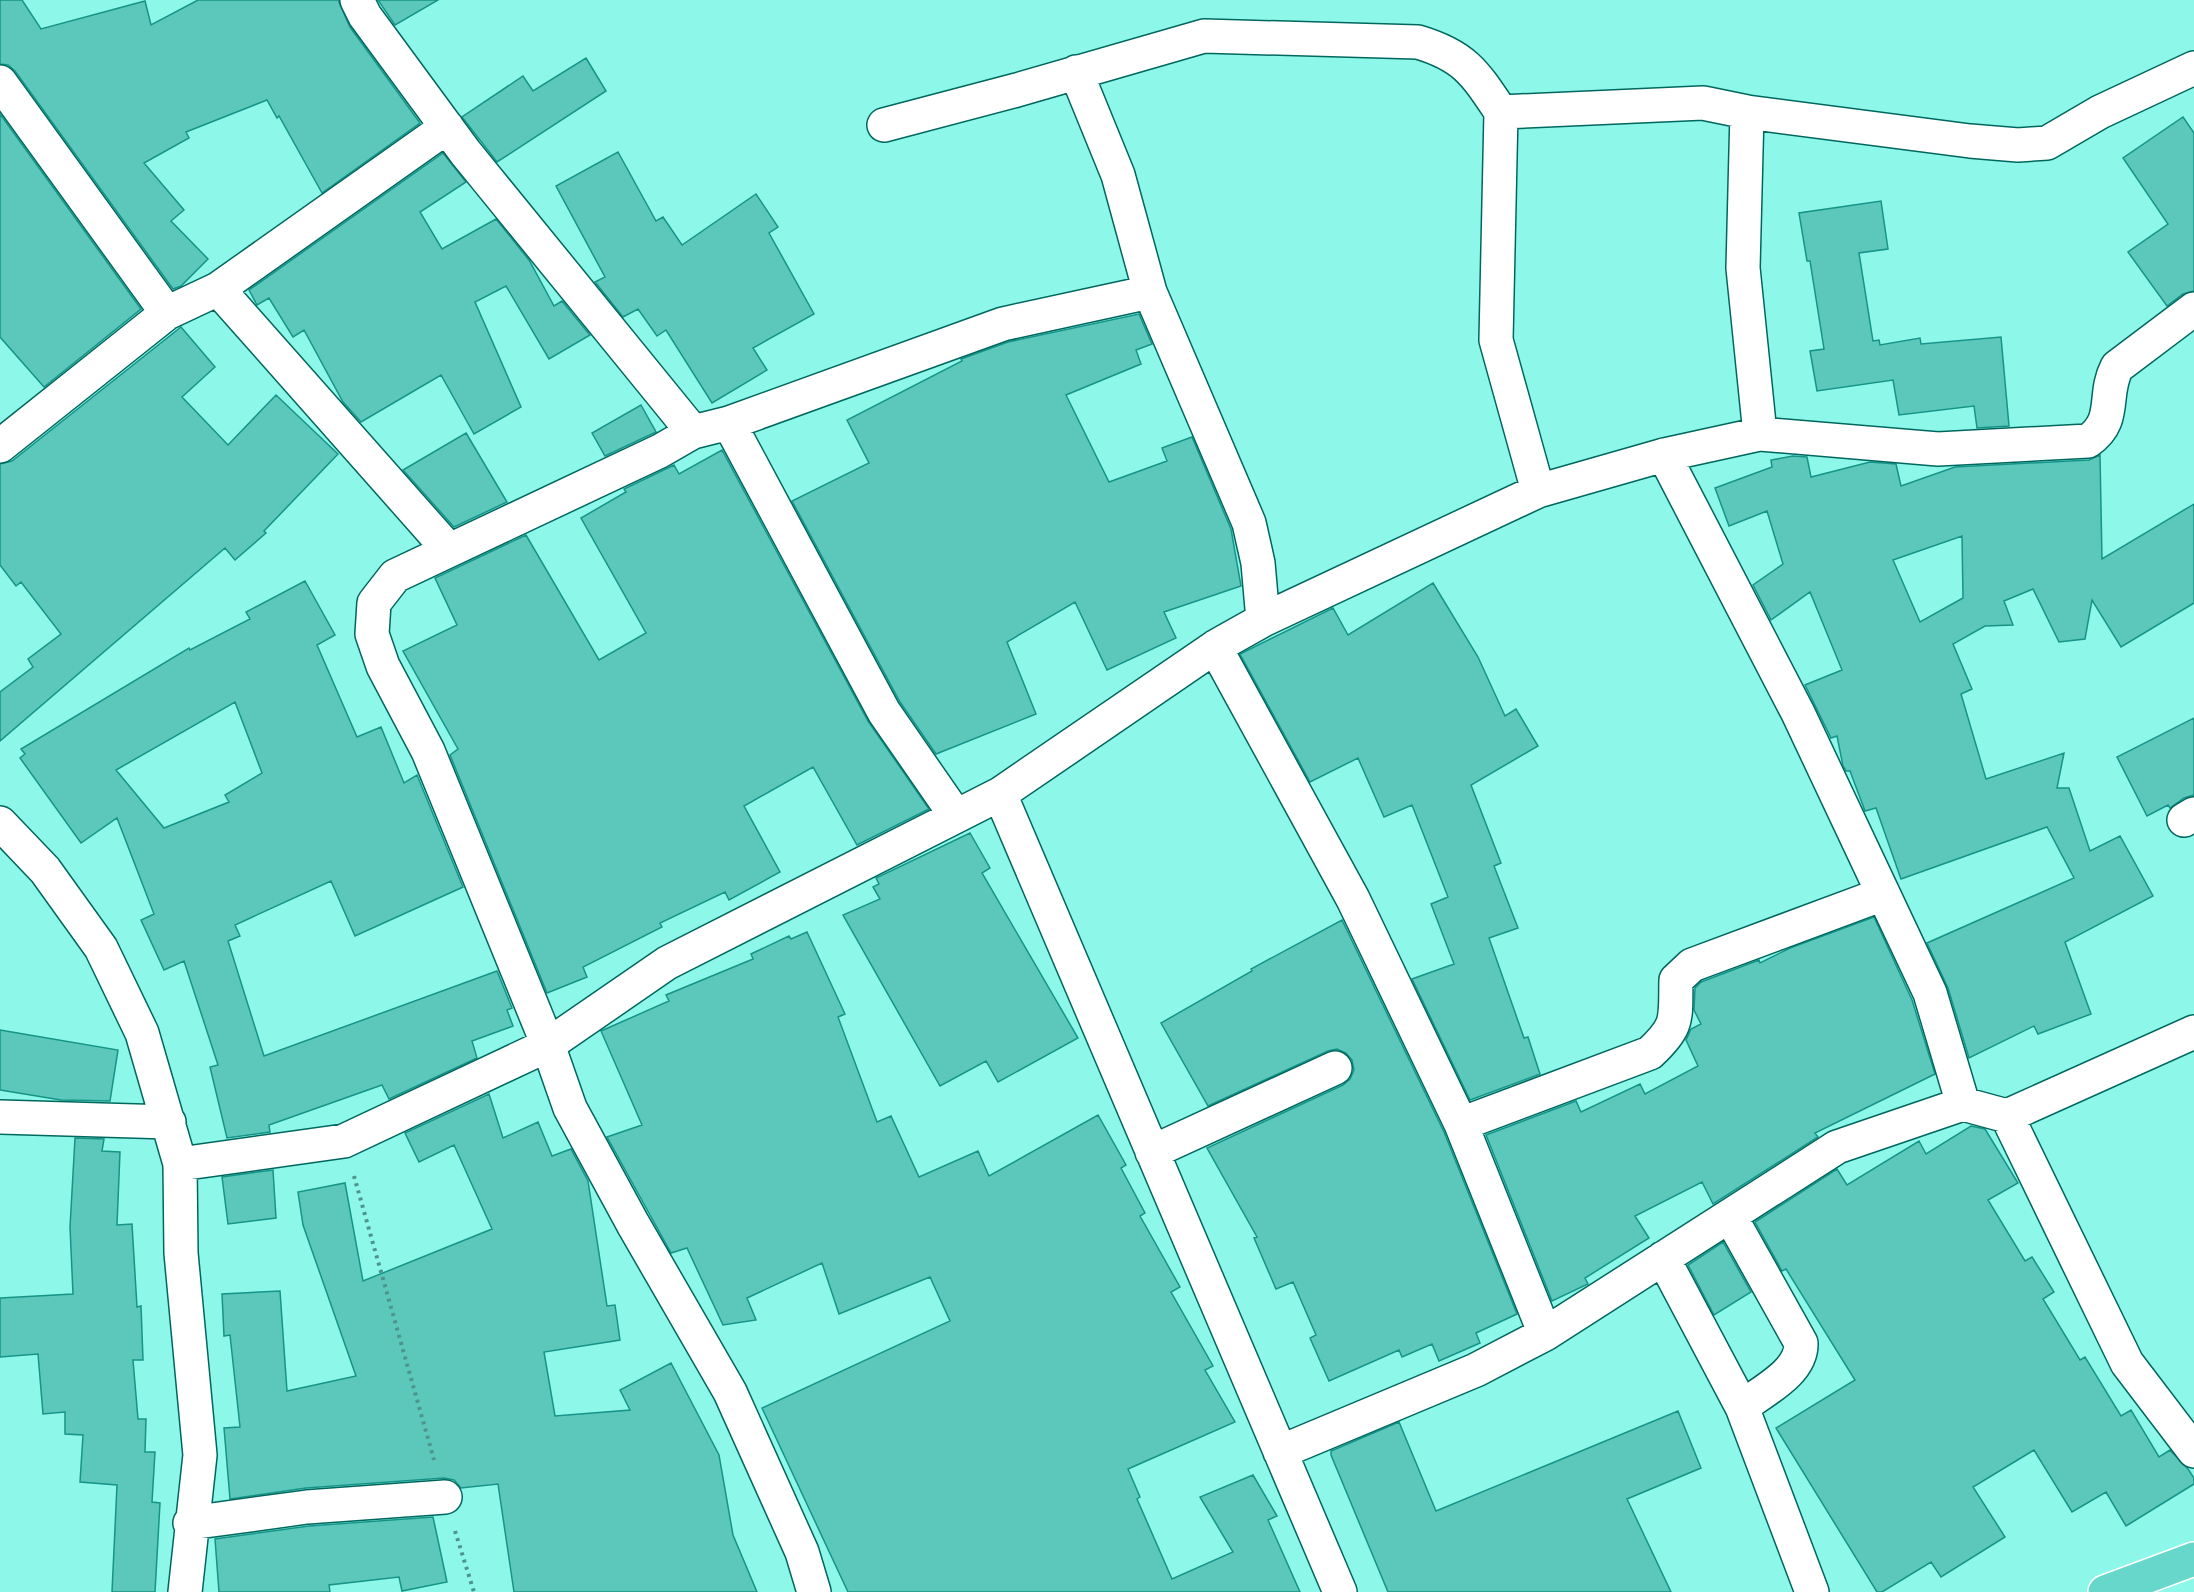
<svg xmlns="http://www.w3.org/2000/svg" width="2194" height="1592" viewBox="0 0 2194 1592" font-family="'IBM Plex Serif',serif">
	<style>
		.building { fill: #5bc8bb; stroke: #169488; stroke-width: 1.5; fill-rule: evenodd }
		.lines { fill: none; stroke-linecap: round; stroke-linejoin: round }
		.minor-casing { stroke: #00675e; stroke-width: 36 }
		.trunk-casing { stroke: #fff; stroke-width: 36 }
		.path { stroke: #4f948b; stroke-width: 4; stroke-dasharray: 3 4.5; stroke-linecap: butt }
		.minor { stroke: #fff; stroke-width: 33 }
		.trunk { stroke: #68d7cb; stroke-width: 33 }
	</style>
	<rect width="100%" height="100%" fill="#8df8ea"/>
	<path class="building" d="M 0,0 L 22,0 L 41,29 L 145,1 L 151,25 L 198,0 L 338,0 L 350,27 L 420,123 L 322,193 L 279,116 L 277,118 L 267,100 L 186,132 L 189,138 L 144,163 L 184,210 L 171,221 L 208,259 L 181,286 L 173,289 L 15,71 L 8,65 L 0,64 Z
		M 378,0 L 438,0 L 395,25 Z
		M 586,58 L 606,91 L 497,162 L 462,117 L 523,76 L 533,91 Z
		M 0,114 L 141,309 L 44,387 L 0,337 Z
		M 2183,117 L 2194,133 L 2194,291 L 2183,294 L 2167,306 L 2128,252 L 2168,224 L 2123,158 Z
		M 618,152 L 656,221 L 663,217 L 682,245 L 756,194 L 778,227 L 769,233 L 814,314 L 753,348 L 767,370 L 712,403 L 666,330 L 657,336 L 638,309 L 623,317 L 595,282 L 605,277 L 556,186 Z
		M 443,153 L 466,182 L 420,212 L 442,249 L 496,219 L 529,260 L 554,306 L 562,301 L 590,335 L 549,359 L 506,286 L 475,302 L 521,407 L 474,434 L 441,375 L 361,422 L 343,402 L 304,330 L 293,337 L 269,298 L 257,305 L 249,290 Z
		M 1881,201 L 1888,249 L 1859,253 L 1873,341 L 1879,340 L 1880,345 L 1920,338 L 1921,344 L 2001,337 L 2009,426 L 1977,428 L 1974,406 L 1899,415 L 1893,380 L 1817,391 L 1810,351 L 1824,349 L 1810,261 L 1807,261 L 1799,213 Z
		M 1139,314 L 1152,344 L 1136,350 L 1141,364 L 1066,395 L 1109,482 L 1167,461 L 1162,448 L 1192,437 L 1231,529 L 1241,586 L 1164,612 L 1176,638 L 1107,670 L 1075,602 L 1007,642 L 1036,714 L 936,754 L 900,702 L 792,501 L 869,463 L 847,420 L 962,361 L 961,359 L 1008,342 Z
		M 181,327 L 215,367 L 182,397 L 228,445 L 276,395 L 338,454 L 264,531 L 266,533 L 235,560 L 225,548 L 0,741 L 0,692 L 33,667 L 28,659 L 61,634 L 21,582 L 16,586 L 0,565 L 0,464 L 12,461 Z
		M 641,405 L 656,432 L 605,456 L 592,433 Z
		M 466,433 L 507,502 L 454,527 L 403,470 Z
		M 722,450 L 868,721 L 929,809 L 857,845 L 813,767 L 744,806 L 780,872 L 729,900 L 725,892 L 660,923 L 662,927 L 583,967 L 587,977 L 547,993 L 450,755 L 458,749 L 403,651 L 457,625 L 435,578 L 526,535 L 599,660 L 646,633 L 581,518 L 626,492 L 624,489 L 674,465 L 679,474 Z
		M 2100,455 L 2102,559 L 2194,504 L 2194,603 L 2121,647 L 2092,600 L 2085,639 L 2059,642 L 2033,589 L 2004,601 L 2013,625 L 1985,626 L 1953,644 L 1972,689 L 1961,694 L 1986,779 L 2064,753 L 2057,788 L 2069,788 L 2090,851 L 2120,836 L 2153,896 L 2065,942 L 2091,1014 L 2038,1034 L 2034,1026 L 1969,1058 L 1948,988 L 1927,943 L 2074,878 L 2047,827 L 1901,879 L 1876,808 L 1865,811 L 1850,771 L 1846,771 L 1843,766 L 1837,736 L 1831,738 L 1805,685 L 1842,670 L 1810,592 L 1771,620 L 1753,585 L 1783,564 L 1767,511 L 1729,526 L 1715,488 L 1772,467 L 1771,460 L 1793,456 L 1807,457 L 1811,477 L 1870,462 L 1896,464 L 1901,486 L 1955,467 L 2089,460 ZM 1962,536 L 1963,598 L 1920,622 L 1893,560 Z
		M 305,581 L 335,635 L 317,645 L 357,737 L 381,727 L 404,783 L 417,775 L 463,887 L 355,936 L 331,881 L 235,925 L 240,936 L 228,941 L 264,1056 L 497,971 L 512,1008 L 507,1010 L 513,1026 L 472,1041 L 477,1058 L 389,1099 L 382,1085 L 269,1125 L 270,1132 L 227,1138 L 210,1067 L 218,1065 L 184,961 L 164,970 L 141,920 L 154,914 L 117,818 L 81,843 L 20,758 L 25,754 L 21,749 L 189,648 L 190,650 L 250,619 L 246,612 ZM 235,702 L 262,773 L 225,795 L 229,802 L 164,828 L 116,770 Z
		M 1433,583 L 1478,657 L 1505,716 L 1516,709 L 1538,746 L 1471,785 L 1501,863 L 1494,866 L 1518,928 L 1489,938 L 1524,1038 L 1528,1037 L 1540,1074 L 1470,1100 L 1412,979 L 1454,964 L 1431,904 L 1448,897 L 1412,805 L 1384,817 L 1358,758 L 1310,782 L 1240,654 L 1333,608 L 1348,635 Z
		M 2194,718 L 2194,795 L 2184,798 L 2170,808 L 2168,805 L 2147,816 L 2117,757 Z
		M 970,833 L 990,868 L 982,873 L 1078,1038 L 998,1082 L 986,1061 L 940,1086 L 843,915 L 880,899 L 873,887 L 879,884 L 876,878 Z
		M 1874,917 L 1912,1000 L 1935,1074 L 1815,1133 L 1818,1137 L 1713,1204 L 1702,1182 L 1635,1216 L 1649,1238 L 1585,1278 L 1588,1284 L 1552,1301 L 1486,1135 L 1576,1101 L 1581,1112 L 1640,1084 L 1645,1094 L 1698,1066 L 1686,1040 L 1691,1029 L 1701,1024 L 1694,1010 L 1695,988 L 1701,982 L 1759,960 L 1760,963 L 1790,948 Z
		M 1342,920 L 1444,1132 L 1517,1314 L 1476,1333 L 1480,1343 L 1439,1361 L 1432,1344 L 1402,1357 L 1399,1350 L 1329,1381 L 1310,1338 L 1316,1335 L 1293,1282 L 1276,1289 L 1254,1238 L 1257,1237 L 1207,1148 L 1343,1085 L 1350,1079 L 1354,1070 L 1352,1060 L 1346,1053 L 1337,1049 L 1328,1051 L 1208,1106 L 1161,1023 L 1252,971 L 1251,969 Z
		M 807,932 L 845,1014 L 838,1017 L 877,1122 L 891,1116 L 919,1177 L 978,1151 L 989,1176 L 1098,1115 L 1126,1165 L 1121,1168 L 1145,1213 L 1140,1216 L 1180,1287 L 1171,1292 L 1213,1366 L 1205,1370 L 1235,1422 L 1128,1469 L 1140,1497 L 1137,1499 L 1172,1579 L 1233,1552 L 1200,1497 L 1253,1475 L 1277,1516 L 1268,1520 L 1300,1592 L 848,1592 L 762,1408 L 950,1321 L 930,1277 L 839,1314 L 822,1263 L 747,1298 L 756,1320 L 723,1325 L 687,1248 L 671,1253 L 607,1137 L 642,1125 L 601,1031 L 669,1001 L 666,995 L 753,959 L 751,954 L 789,936 L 791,939 Z
		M 0,1030 L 118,1050 L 110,1101 L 61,1100 L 0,1090 Z
		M 489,1094 L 503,1138 L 538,1122 L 552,1156 L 571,1149 L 588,1181 L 607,1306 L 615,1305 L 620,1340 L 544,1352 L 555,1416 L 630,1410 L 620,1390 L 671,1363 L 719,1455 L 733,1535 L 757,1592 L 514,1592 L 498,1484 L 461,1488 L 454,1480 L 444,1478 L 306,1488 L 230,1499 L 224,1428 L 240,1427 L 230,1335 L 224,1336 L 222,1294 L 280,1291 L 287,1391 L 356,1376 L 303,1225 L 298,1192 L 345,1183 L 363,1281 L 492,1229 L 454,1145 L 419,1162 L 405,1133 Z
		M 1971,1126 L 1985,1129 L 2018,1183 L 1988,1200 L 2025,1261 L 2032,1257 L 2054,1292 L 2043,1299 L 2080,1360 L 2085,1357 L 2121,1416 L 2131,1410 L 2159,1457 L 2170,1450 L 2188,1469 L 2194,1478 L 2194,1484 L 2126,1526 L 2106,1492 L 2072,1512 L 2034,1450 L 1973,1487 L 2005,1537 L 1941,1577 L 1931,1562 L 1882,1592 L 1877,1592 L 1776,1428 L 1855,1380 L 1786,1269 L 1782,1271 L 1755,1222 L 1837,1169 L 1847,1185 L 1919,1141 L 1926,1154 Z
		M 75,1138 L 104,1139 L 102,1151 L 120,1152 L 117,1225 L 132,1224 L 137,1307 L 141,1306 L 143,1360 L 133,1360 L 138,1419 L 146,1419 L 145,1452 L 155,1452 L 152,1502 L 160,1503 L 155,1592 L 112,1592 L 117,1485 L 80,1482 L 83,1435 L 65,1434 L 65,1412 L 43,1414 L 38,1354 L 0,1357 L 0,1298 L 73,1294 L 70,1227 Z
		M 273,1170 L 276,1218 L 228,1224 L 222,1177 Z
		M 1723,1242 L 1751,1292 L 1714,1315 L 1688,1265 Z
		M 1678,1411 L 1701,1468 L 1627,1499 L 1671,1592 L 1388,1592 L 1331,1455 L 1331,1451 L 1399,1422 L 1436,1511 Z
		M 433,1517 L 447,1582 L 402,1591 L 399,1577 L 329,1585 L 330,1592 L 219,1592 L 215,1539 L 309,1526 Z"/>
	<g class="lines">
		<g class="minor-casing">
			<path id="minor" d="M 357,0 L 365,16 L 465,152 L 693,432 L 729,423 L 884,712 L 956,816
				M 1076,72 L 1118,175 L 1150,292 L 1249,523 L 1258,563 L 1263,620
				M 0,82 L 167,313
				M 1501,112 L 1496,340 L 1538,491
				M 1747,112 L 1743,268 L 1760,434
				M 884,125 L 1017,90 L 1204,36 L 1418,42 C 1465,56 1475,73 1501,112 L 1703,103 L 1747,112 L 1970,141 L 2018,145 L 2047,143 L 2100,112 L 2194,68
				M 218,289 L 447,127
				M 729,423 L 1003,324 L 1150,292
				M 693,432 L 660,451 L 395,576 L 374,603 L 372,634 L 383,666 L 428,751 L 548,1045 L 570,1108 L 633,1224 L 730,1392 L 802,1552 L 814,1592
				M 0,446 L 167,313 L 218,289 L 449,550
				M 1664,455 L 1798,713 L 1930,993 L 1963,1104
				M 1215,647 L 1353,899 L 1461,1124 L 1545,1334 L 1476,1370 L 1280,1452
				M 1000,794 L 1340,1592
				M 2184,820 L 2194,814
				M 0,823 L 45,870 L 101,948 L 142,1033 L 180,1164 L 181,1253 L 200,1455 L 185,1592
				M 2007,1116 L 2194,1032
				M 0,1117 L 169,1122
				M 1461,1124 L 1650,1053 C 1680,1025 1675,1019 1676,980 L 1692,965 L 1883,894
				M 1152,1152 L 1335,1068
				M 180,1164 L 344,1141 L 548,1045 L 667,963 L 1000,794 L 1215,647 L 1263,620 L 1538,491 L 1664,455 L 1760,434 L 1938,449 L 2088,441 C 2118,420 2102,396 2117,367 L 2194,309
				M 1730,1216 L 1801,1343 C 1802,1372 1764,1390 1742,1407
				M 1663,1258 L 1742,1407 L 1812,1592
				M 1545,1334 L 1837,1147 L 1963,1104 L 2007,1116 L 2127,1363 L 2194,1451
				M 190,1523 L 307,1507 L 445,1497"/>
		</g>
		<g class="trunk-casing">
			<path id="trunk" d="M 2105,1592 L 2194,1559"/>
		</g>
		<path class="path" d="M 354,1176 L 434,1460
			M 455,1531 L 474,1592"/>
		<use href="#minor" class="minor"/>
		<use href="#trunk" class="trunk"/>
	</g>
</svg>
